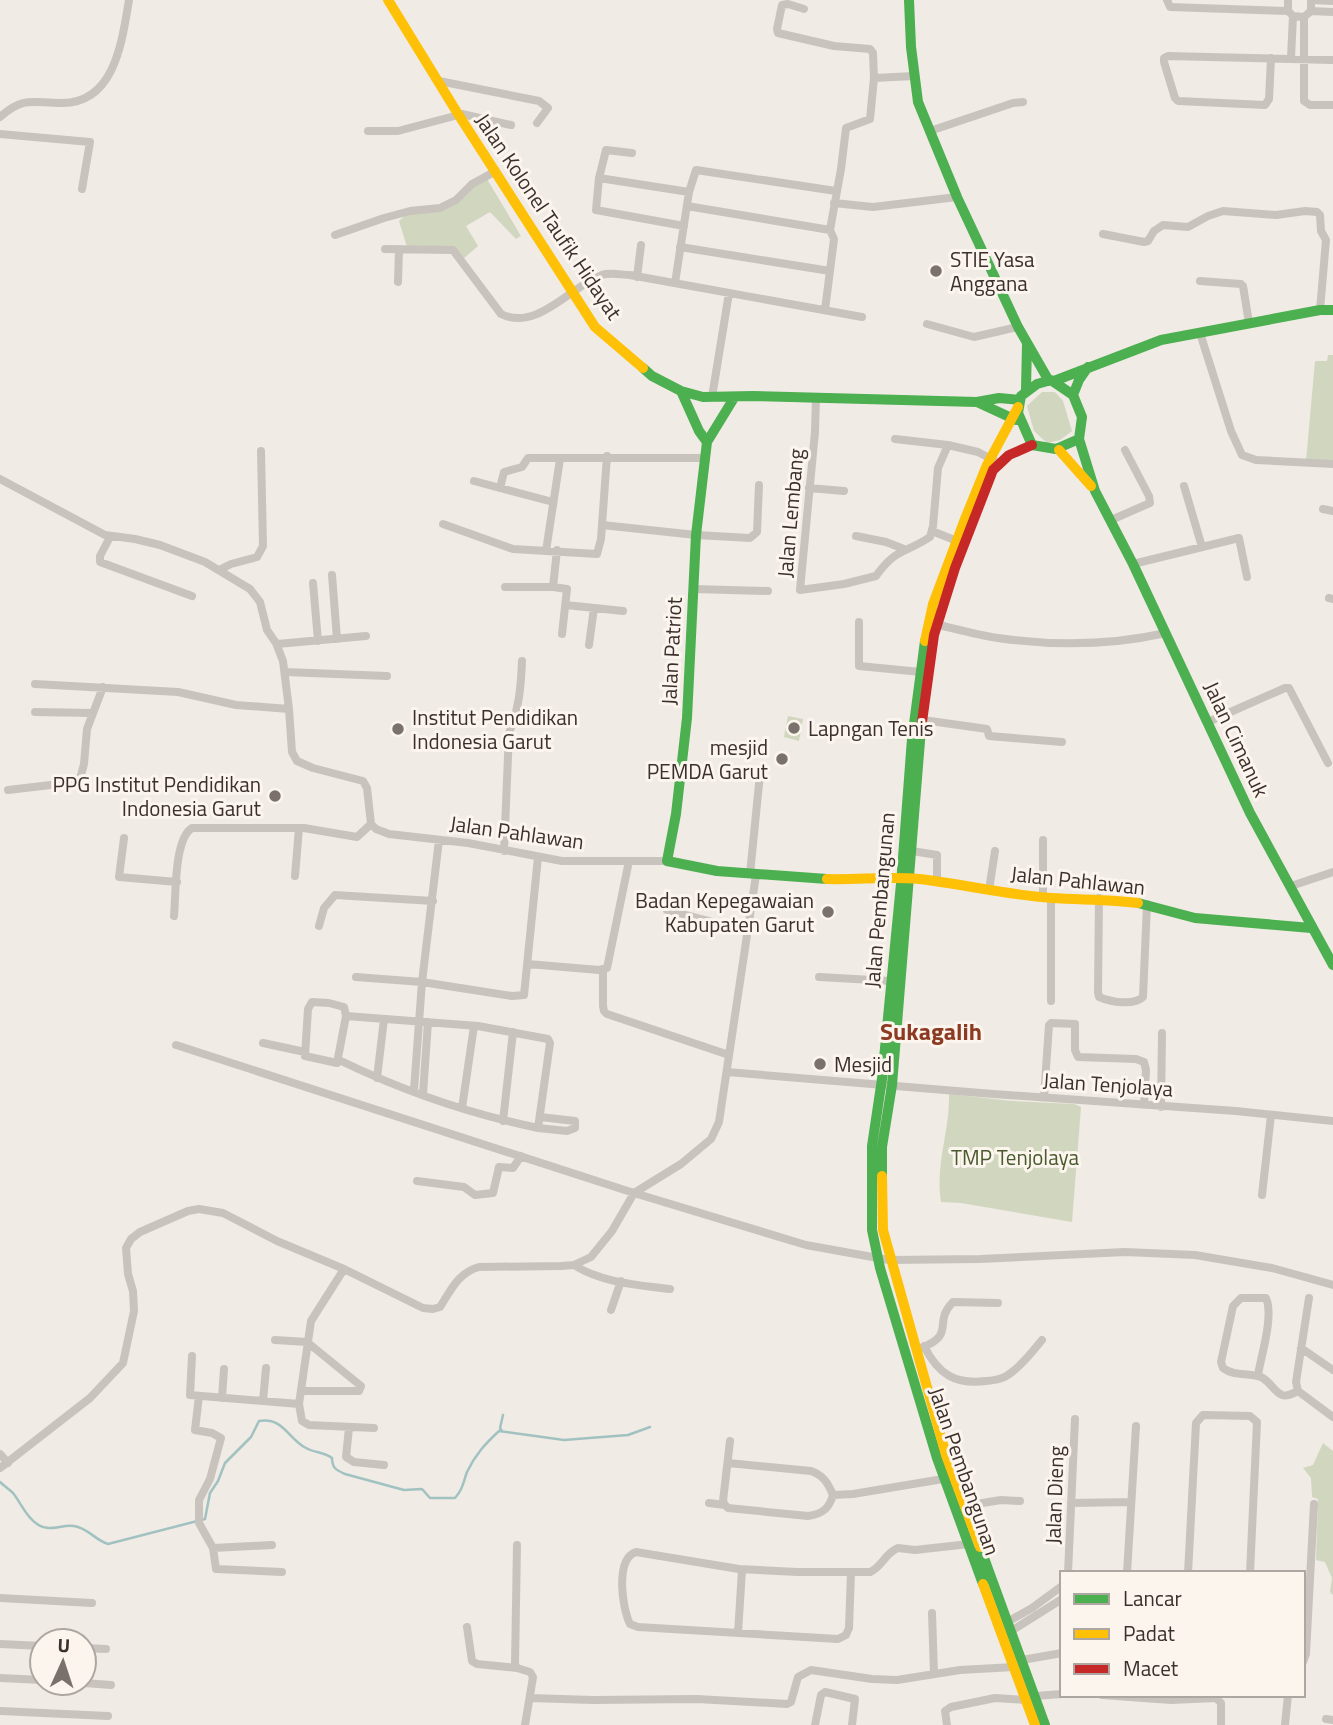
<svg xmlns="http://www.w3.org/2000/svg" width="1333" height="1725" viewBox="0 0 1333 1725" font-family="'Titillium Web',sans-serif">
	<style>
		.green { fill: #d1d6bf }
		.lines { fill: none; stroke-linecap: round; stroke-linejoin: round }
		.stream { stroke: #a1c2c1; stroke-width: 2.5 }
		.street { stroke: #c9c3be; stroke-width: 8 }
		.fast { stroke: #4caf50; stroke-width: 10 }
		.slow { stroke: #ffc107; stroke-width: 10 }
		.jam { stroke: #c62828; stroke-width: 10 }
		.poi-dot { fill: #7a716c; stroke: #fbf5ee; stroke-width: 2.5 }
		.labels { text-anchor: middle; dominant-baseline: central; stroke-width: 6; stroke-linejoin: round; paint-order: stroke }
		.street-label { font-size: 21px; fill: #3b302b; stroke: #fbf5ee }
		.poi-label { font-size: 21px; fill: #3b302b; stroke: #fbf5ee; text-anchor: start }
		.park-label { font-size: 21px; fill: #4a5a2e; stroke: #fbf5ee }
		.quarter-label { font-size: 24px; font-weight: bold; fill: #8c3b22; stroke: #fbf5ee }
	</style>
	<rect width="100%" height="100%" fill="#f0ebe5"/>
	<path class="green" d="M 487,179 L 521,236 L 516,239 L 490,212 L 466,226 L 478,246 L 463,259 L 450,247 L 407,247 L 399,221 L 410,211 L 441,208 L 472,184 Z
		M 1328,355 L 1333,355 L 1333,462 L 1306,461 L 1315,361 L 1327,361 Z
		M 1042,392 L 1055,392 L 1063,401 L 1072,431 L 1060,440 L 1047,443 L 1034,431 L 1027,406 Z
		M 788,716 L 803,719 L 799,741 L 784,737 Z
		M 949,1094 L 1012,1101 L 1074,1104 L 1081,1107 L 1072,1222 L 961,1203 L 941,1202 C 935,1165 950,1130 949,1094 Z
		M 1323,1443 L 1333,1451 L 1333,1595 L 1330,1592 L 1332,1578 L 1325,1562 L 1316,1560 L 1318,1499 L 1312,1497 L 1311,1478 L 1303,1468 L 1313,1465 Z"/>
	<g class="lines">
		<path class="stream" d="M 502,1431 L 500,1428 L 503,1415
			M 0,1482 C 4,1486 9,1489 13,1493 C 21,1503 26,1517 37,1524 C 50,1533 61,1524 74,1526 C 88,1528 95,1540 108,1544 L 205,1519 L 210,1493 L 218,1481 L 225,1463 L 251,1437 L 259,1421 C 284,1417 288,1439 306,1448 C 315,1453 324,1452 332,1458 C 332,1468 336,1470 345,1474 L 404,1490 L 422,1489 L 430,1498 L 455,1498 C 463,1489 463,1483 467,1472 C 475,1455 485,1444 499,1431 L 564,1440 L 628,1435 L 650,1427"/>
		<path class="street" d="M 1167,0 L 1170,7 L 1288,11
			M 1288,0 L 1288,11 L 1293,16 L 1304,17 L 1311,11 L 1333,12
			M 804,9 L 788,4 L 782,5 L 777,29 L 778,33 L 834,46 L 870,49 L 873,53 L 874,78
			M 1311,11 L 1311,0 L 1333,1
			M 1304,17 L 1304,101 L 1310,105 L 1333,105
			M 1271,58 L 1269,99 L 1265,105 L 1178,101 L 1175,98 L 1164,62 L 1164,58 L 1168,56 L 1333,60
			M 1291,58 L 1293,16
			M 439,81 L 539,101 L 548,108 L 537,123
			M 0,117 C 24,96 32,103 61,103 C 115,104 122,41 129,0
			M 368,131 L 398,131 L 462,114 L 511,125
			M 930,131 L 1013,103 L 1023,102
			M 0,134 L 90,142 L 82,189
			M 632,153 L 606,150 L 599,178 L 596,210 L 684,226
			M 599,178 L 689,192
			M 834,203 L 873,207 L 957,197
			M 687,206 L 830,230
			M 1103,234 L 1144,242 L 1148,241 L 1154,231 L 1163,225 L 1188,227 L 1208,216 L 1223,211 L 1276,215 L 1305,211 L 1317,212 L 1320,215 L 1321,231 L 1326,240 L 1320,310
			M 335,235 L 384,218 L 410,211 L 440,208 L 456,200 L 472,184 L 496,171
			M 680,247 L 830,271
			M 385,249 L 453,250 L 501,314 C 537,332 571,286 602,275 C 610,272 622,275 630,275 L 862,317
			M 637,277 L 641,245
			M 1200,281 L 1241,284 L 1243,286 L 1249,323
			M 398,282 L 399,249
			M 675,283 L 689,192 L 696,170 L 836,191
			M 825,310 L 834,239 L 830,230 L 841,169 L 846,128 L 870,119 L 874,78 L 914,76
			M 927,324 L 974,337 L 1018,327
			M 1200,333 L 1231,431 L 1242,455 L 1256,460 L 1333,464
			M 712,397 L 729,293
			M 816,397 L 815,432 L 800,590 L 844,584 L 876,576 C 896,548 904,554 930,537 L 933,526 L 938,468 L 948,445 L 978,452 L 995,461
			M 895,439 L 948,445
			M 0,479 L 105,535 L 135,539 L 160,545 L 205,562 L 250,589 L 260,602 L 267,630 L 276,643 L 283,661 L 289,709 L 292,752 L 297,761 L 313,768 L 363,781 L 367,788 L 371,824 L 376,829 L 389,834 L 468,843 L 562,861 L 667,861
			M 474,481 L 553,502
			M 1184,486 L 1202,547
			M 500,488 L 504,472 L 522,467 L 528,458 L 706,458
			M 809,488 L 844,491
			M 1323,509 L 1333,511
			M 1111,520 L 1150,503 L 1149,496 L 1125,450
			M 443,524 L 513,549 L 597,554 L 601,539 L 607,456
			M 602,525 L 696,535 L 750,538 L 757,532 L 759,485
			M 932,531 L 962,543
			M 856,536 L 886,542 L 904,549
			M 110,537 L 100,556 L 100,562 L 192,596
			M 546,551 L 560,459
			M 1133,564 L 1239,538 L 1247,577
			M 219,570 L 231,564 L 257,557 L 263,546 L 261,451
			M 332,575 L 337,639
			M 313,583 L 318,641
			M 505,587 L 553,587 L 557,550
			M 553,587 L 567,589 L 562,634
			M 694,589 L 768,591
			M 1329,598 L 1333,599
			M 566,605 L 623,611
			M 859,622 L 859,666 L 921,672
			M 935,624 C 956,629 977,635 998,638 C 1053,646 1112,645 1166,633
			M 277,644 L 366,636
			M 589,645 L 594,608
			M 285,672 L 387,676
			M 35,684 L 178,692 L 236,705 L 289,709
			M 35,712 L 93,713
			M 923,720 L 987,729 L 989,736 L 1062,742
			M 1208,722 L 1285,688 L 1289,688 L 1328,763
			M 8,790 L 59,784 L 80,779 L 84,764 L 87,729 L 103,687
			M 124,838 L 119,877 L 177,882
			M 504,851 L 509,733 C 519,710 521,686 522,661
			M 912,851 L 937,855 L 937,882
			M 750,874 L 760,774
			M 295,876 L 299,828
			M 1291,886 L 1333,872
			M 989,890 L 995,851
			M 1043,897 L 1043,840
			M 1099,898 L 1098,992 L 1099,997 C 1111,1002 1133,1006 1143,997 L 1147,904
			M 667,910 L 747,931
			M 174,916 C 176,895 174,839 192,828 L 304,828 L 357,837 L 371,824
			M 319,926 L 324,908 L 335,895 L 433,901
			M 528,964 L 599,970 L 607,968 L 629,861
			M 603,970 L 603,1006 L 604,1011 L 607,1014 L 729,1055
			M 356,977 L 422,982 L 512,996 L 524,995 L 538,857
			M 819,977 L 891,981
			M 1051,1001 L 1051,898
			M 312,1002 L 329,1003 L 344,1007 L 346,1016 L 337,1063 L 305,1056 L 308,1009 Z
			M 263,1043 L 305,1052
			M 176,1045 L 634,1193 L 806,1245 L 889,1260 L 980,1259 L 1125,1252 L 1195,1255 L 1272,1268 L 1333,1285
			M 339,1060 C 401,1090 470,1114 538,1128 L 550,1043 L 548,1039 L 478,1026 L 346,1016
			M 727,1072 L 993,1094 L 1236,1111 L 1333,1121
			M 377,1078 L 384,1019
			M 414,1090 L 422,982 L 439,840
			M 423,1094 L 428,1022
			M 1044,1097 L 1049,1025 L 1051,1023 L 1075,1024 L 1075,1050 L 1078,1057 L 1136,1059 L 1144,1062 L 1146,1070 L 1144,1105
			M 1161,1107 L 1162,1033
			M 462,1108 L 474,1026
			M 503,1121 L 513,1032
			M 538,1128 L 567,1131 L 575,1128 L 575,1121 L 540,1117
			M 417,1181 L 464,1187 L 475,1195 L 493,1193 L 499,1167 L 513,1168 L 521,1156
			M 1262,1195 L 1271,1115
			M 574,1265 C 602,1283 639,1285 670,1289
			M 344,1269 L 311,1321 L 299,1404 L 302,1421 L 309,1425 L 374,1428
			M 1309,1298 L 1296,1382 L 1298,1391 L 1333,1417
			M 611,1310 L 621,1281
			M 275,1340 L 307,1342 L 361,1386 L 359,1391 L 301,1391
			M 924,1346 C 938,1374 955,1385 986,1381 C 996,1380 1004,1379 1012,1372 C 1024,1363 1033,1351 1042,1340
			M 921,1348 C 957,1334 932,1323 953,1302 L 998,1303
			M 1301,1348 L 1333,1370
			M 192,1356 L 190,1395 L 299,1404
			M 1258,1375 C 1261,1356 1274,1316 1266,1298 L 1241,1298 L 1233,1306 L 1221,1362 L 1223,1368 C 1235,1377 1248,1372 1261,1377 C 1270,1381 1274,1392 1282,1395 C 1288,1397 1294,1393 1298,1391
			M 199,1396 L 195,1430 L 212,1433 L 221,1438 L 210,1479 L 199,1500 L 199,1523 L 213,1548 L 216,1569 L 282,1572
			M 222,1398 L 224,1369
			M 263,1401 L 266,1368
			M 349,1428 L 346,1457 L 354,1462 L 384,1465
			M 730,1441 L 723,1501 L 725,1505 L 728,1508 L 808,1516 C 822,1514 829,1509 833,1495
			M 0,1454 L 8,1463
			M 728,1463 L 811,1471 C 823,1475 828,1483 833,1495 L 853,1494 L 949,1478
			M 0,1468 L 90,1398 L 123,1363 L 134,1311 L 133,1291 L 128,1274 L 126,1248 L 131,1239 L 140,1232 L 188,1211 L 199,1209 L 223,1213 L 277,1241 L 344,1269 L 423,1308 L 433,1309 L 440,1307 C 451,1290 458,1273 479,1267 L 561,1266 L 574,1265 L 591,1257 L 612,1231 L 634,1193 L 681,1164 L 711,1139 L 719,1122 L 756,875
			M 709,1503 L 725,1505
			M 1071,1503 L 1131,1502
			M 964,1506 L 1001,1500 L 1020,1501
			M 517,1545 L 515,1664 L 517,1668 L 530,1672 L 533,1677 L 525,1725
			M 213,1548 L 272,1545
			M 851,1572 L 849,1628 L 846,1635 L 838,1639 L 638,1627 L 630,1624 C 622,1608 615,1559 636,1552 L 739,1569 L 797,1572 L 870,1572 C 882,1567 885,1553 898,1548 L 915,1550 L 969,1544
			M 1068,1573 L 1075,1419
			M 1127,1573 L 1136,1426
			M 1188,1573 L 1196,1423 L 1203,1415 L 1250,1416 L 1257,1422 L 1250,1573
			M 0,1598 L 92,1603
			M 932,1613 L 934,1674
			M 1002,1625 L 1032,1608 L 1062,1586
			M 467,1627 L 472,1661 L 477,1664 L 517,1668
			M 738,1633 L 742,1570
			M 1008,1633 L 1062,1599
			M 0,1644 L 42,1646
			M 84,1648 L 106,1649
			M 1022,1660 L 1062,1653
			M 1303,1662 L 1306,1654 L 1314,1504
			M 0,1678 L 42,1680
			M 84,1683 L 111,1685
			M 1102,1695 L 1171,1700 L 1216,1698 L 1221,1703 L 1221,1725
			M 1035,1696 L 1062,1694
			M 530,1698 L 593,1700 L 697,1699 L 787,1704 L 791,1702 L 798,1677 L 811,1670 L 872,1679 L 897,1680 L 960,1670 L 1014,1667
			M 0,1711 L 108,1716
			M 1326,1719 L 1333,1720
			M 815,1725 L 821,1695 L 825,1692 L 855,1699 L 852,1725
			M 947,1725 L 945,1711 L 951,1707 L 995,1698 L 1026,1700
			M 1285,1725 L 1288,1695"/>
		<path class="fast" d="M 909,0 L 911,47 L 918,102 L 957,197 L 1018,327 L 1049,381
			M 643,368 L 652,376 L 681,391 L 703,397 L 753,396 L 977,402 L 999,398 L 1020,400
			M 1054,381 L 1161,340 L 1320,310 L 1333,310
			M 1026,389 L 1027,344
			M 681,391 L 699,431 L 707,442
			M 1073,395 L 1079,380 L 1088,367
			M 734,398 L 707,442 L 696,535 L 687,718 L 676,814 L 667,861 L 717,871 L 827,879
			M 977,402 L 1016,420
			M 1079,439 L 1056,449 L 1032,445 L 1018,413 L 1021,396 L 1037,384 L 1051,380 L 1073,395 L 1082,417 L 1079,439 L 1095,491 L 1133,564 L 1250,813 L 1333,965
			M 925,641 L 912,739 L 901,884 L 882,1079 L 872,1146 L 872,1230 L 880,1268 L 937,1458 L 983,1584
			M 1138,903 L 1195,918 L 1311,928
			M 882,1176 L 882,1147 L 892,1085 L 921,729
			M 980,1547 L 1045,1725"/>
		<path class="slow" d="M 388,0 L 458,114 L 595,327 L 643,368
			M 1059,450 L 1091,486
			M 925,641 L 933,604 L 965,519 L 987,465 L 1018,407
			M 827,879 C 858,880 888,876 919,879 C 963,884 1007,895 1052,898 C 1081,900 1109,899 1138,903
			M 882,1176 L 883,1230 L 946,1455 L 980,1547
			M 983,1584 L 1035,1725"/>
		<path class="jam" d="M 921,729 L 934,635 L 955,568 L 993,470 L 1009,455 L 1032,445"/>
	</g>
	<g class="poi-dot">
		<circle cx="936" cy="271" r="7"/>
		<circle cx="794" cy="728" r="7"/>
		<circle cx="398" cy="729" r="7"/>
		<circle cx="782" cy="759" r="7"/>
		<circle cx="275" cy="796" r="7"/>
		<circle cx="828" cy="912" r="7"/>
		<circle cx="820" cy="1064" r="7"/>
	</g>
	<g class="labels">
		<g class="street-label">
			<text transform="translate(549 216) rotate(56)">Jalan Kolonel Taufik Hidayat</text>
			<text transform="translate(790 513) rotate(-85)">Jalan Lembang</text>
			<text transform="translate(671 651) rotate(-87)">Jalan Patriot</text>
			<text transform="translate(1237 739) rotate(65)">Jalan Cimanuk</text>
			<text transform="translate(517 832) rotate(8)">Jalan Pahlawan</text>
			<text transform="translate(1078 880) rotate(6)">Jalan Pahlawan</text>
			<text transform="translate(879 900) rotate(-85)">Jalan Pembangunan</text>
			<text transform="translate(1108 1084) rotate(4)">Jalan Tenjolaya</text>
			<text transform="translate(965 1471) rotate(71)">Jalan Pembangunan</text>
			<text transform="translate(1054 1495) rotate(-88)">Jalan Dieng</text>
		</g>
		<g class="poi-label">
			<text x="950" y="259">STIE Yasa<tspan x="950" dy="24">Anggana</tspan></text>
			<text x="412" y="717">Institut Pendidikan<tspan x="412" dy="24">Indonesia Garut</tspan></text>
			<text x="808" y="728">Lapngan Tenis</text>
			<text x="768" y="747" text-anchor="end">mesjid<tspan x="768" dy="24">PEMDA Garut</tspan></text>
			<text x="261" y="784" text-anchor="end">PPG Institut Pendidikan<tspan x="261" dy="24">Indonesia Garut</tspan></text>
			<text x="814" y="900" text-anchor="end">Badan Kepegawaian<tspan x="814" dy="24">Kabupaten Garut</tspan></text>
			<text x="834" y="1064">Mesjid</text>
		</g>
		<g class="park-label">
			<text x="1015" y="1157">TMP Tenjolaya</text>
		</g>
		<g class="quarter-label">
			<text x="931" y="1031">Sukagalih</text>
		</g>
	</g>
	<rect x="1060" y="1571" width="245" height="126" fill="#fbf5ee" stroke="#aea6a0" stroke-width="2"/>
	<rect x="1074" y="1594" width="35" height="10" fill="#4caf50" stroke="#aea6a0" stroke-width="2"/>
	<text x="1123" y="1606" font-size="21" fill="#3b302b">Lancar</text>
	<rect x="1074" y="1629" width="35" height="10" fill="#ffc107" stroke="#aea6a0" stroke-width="2"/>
	<text x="1123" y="1641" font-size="21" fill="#3b302b">Padat</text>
	<rect x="1074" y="1664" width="35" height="10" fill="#c62828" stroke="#aea6a0" stroke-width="2"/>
	<text x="1123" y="1676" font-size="21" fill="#3b302b">Macet</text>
	<g transform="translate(63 1662) rotate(3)"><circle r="33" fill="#fbf5ee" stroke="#aea6a0" stroke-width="2"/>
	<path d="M0-5L12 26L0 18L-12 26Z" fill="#7a716c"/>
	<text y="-10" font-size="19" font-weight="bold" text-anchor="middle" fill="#3b302b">U</text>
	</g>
</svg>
